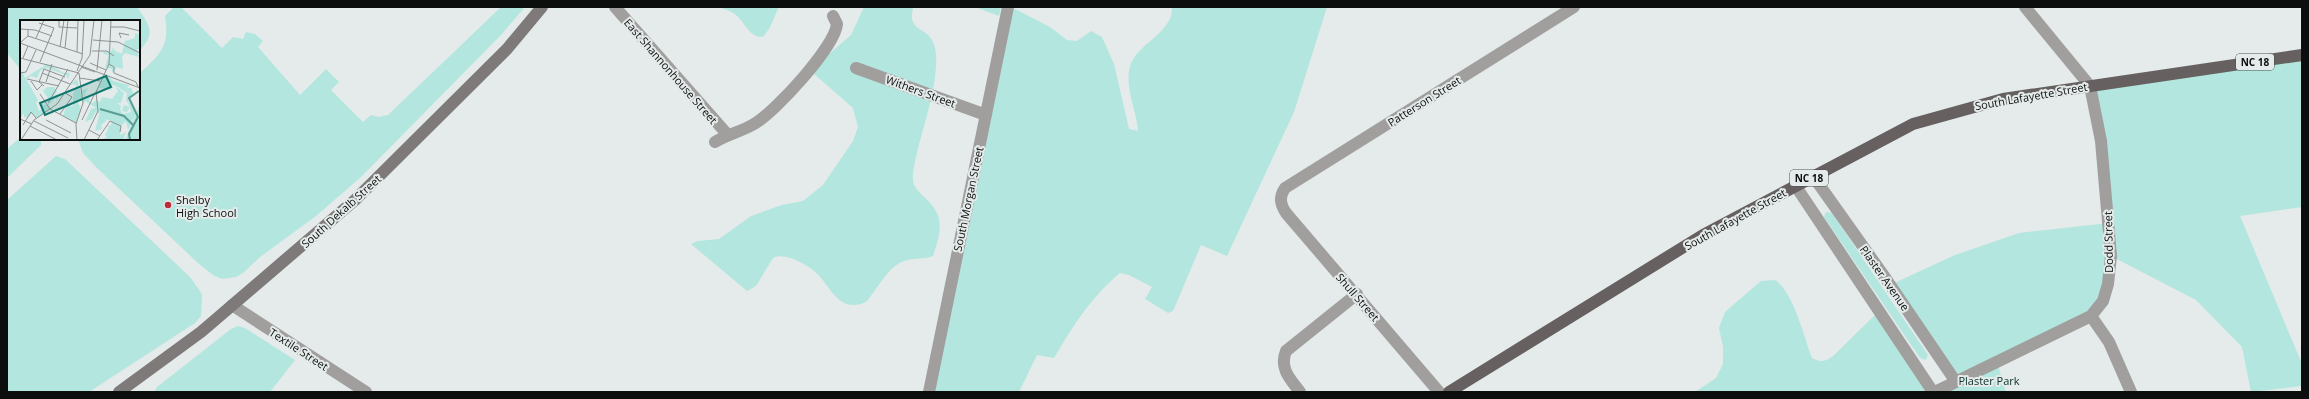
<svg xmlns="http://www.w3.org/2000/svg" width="2309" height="399" viewBox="0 0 2309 399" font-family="'Open Sans',sans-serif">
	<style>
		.green { fill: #b3e6de }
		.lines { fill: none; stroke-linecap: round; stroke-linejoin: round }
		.street { stroke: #a19e9e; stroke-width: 12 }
		.secondary { stroke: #7e7a7a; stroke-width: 12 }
		.primary { stroke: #666160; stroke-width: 12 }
		.poi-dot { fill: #bc2b3b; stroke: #e4ebea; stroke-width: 1.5 }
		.labels { text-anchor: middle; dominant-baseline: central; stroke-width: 4; stroke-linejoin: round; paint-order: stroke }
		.shield { fill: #e4ebea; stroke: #4d504f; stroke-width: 1 }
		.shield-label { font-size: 10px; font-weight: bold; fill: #0c0e0d }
		.street-label { font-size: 11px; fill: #0c0e0d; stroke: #e4ebea }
		.poi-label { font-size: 11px; fill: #0c0e0d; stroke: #e4ebea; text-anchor: start }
		.park-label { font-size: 11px; fill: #0c302b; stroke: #e4ebea }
		.inset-river { fill: none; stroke: #599e95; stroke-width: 2 }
		.inset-road { fill: none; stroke: #8e9392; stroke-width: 1 }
		.view { fill: #0f766e; fill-opacity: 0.15; stroke: #0f766e; stroke-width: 2 }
		.inset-edge { fill: none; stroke: #0c0e0d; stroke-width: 2 }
	</style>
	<rect width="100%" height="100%" fill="#e4ebea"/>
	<path class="green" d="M 7,7 L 137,7 C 149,25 157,33 139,51 L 139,21 L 21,21 L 21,70 L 7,53 Z
		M 174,7 L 181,7 L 222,48 L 233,37 L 243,39 L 246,32 L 255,34 L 263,41 L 258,47 L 300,95 L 326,69 L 339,82 L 331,90 L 363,122 L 371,115 L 379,117 L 388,115 L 501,7 L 525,7 L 500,36 L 361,177 L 316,216 L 260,257 L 243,273 L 236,277 L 222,279 L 213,275 L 198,263 L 97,168 L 83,153 L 78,139 L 139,139 L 139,74 C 160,54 170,47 165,16 Z
		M 718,7 L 779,7 L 769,29 L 763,37 C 749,37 746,24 736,15 C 731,11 724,9 718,7 Z
		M 864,7 L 913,7 C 913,10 911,16 912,19 C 916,35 934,27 936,55 C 938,81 925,122 918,148 C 916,159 912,170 913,181 C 914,187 919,192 923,196 C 945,215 942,229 933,256 C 923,260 912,257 902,262 C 887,268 877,290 866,302 C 837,315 830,283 813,270 C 804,263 783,252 773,258 L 756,286 L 747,291 L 691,244 L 698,241 L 719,239 L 751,216 L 782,205 L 803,201 L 823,185 L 853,141 L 858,127 L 853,108 L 813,73 L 829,54 L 851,35 Z
		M 975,7 L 1001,7 L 999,16 Z
		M 1011,7 L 1050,27 L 1067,40 L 1077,41 L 1091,31 L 1102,37 L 1114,64 L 1129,129 L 1138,131 C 1137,112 1126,91 1129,71 C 1132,45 1174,34 1172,7 L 1327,7 L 1294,112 L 1227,256 L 1201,245 L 1173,311 L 1168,313 L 1145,299 L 1152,287 L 1129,275 L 1120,273 C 1091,297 1073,326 1054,358 L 1037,355 L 1019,392 L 929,392 Z
		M 2302,55 L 2302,207 L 2240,216 L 2302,364 L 2302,386 L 2251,392 L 2242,347 L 2196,300 L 2111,256 L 2098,310 L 1997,362 L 2006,392 L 1935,392 L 1956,382 L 1890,285 L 1955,255 L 2019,233 L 2109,223 L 2090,86 Z
		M 21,137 L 21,139 L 41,139 L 41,145 L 7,178 L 7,149 Z
		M 56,156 L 65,159 L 190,277 L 202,294 L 201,316 L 195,323 L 89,392 L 7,392 L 7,200 Z
		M 1826,212 L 1832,213 L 1928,355 L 1926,360 L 1920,358 L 1824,217 Z
		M 1775,280 C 1793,291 1804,337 1812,358 C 1820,362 1824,362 1832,357 L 1878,312 L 1933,392 L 1695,392 L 1716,378 L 1723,364 L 1723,347 L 1719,328 L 1725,312 L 1761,281 Z
		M 238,326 L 245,328 L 295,360 L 270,392 L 154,392 L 157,387 L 231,329 Z"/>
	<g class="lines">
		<path class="street" d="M 615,7 L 727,134
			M 856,68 L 986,115
			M 715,142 C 727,134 741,132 754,124 C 775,112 835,47 837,24 L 833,16
			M 1813,176 L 1884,276 L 1956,382
			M 1795,185 L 1933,392
			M 232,305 L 366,392
			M 2091,316 L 2109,342 L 2131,392
			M 929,392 L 1008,7
			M 1300,392 C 1290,379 1279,368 1286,351 L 1357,294
			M 1439,392 L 1286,213 C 1280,204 1279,197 1285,188 L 1574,7
			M 1935,392 L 2091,316 L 2103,301 L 2108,284 L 2111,256 L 2101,141 L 2090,86 L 2025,7"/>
		<path class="secondary" d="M 119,392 L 201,332 L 355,200 L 507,49 L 542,7"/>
		<path class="primary" d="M 1449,392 L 1703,235 L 1913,124 L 2003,99 L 2302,55"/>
	</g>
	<circle class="poi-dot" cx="168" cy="205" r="4"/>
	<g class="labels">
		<g class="shield">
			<rect x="2236" y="54" width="38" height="16" rx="3"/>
			<rect x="1790" y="170" width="38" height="16" rx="3"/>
		</g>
		<g class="shield-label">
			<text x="2255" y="62">NC 18</text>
			<text x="1809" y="178">NC 18</text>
		</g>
		<g class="street-label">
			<text transform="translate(671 71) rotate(49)">East Shannonhouse Street</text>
			<text transform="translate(921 91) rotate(20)">Withers Street</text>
			<text transform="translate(2031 96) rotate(-10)">South Lafayette Street</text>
			<text transform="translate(1424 101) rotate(-32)">Patterson Street</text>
			<text transform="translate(968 199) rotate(-78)">South Morgan Street</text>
			<text transform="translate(341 211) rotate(-42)">South Dekalb Street</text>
			<text transform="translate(1735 219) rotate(-29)">South Lafayette Street</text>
			<text transform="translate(2108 242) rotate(-91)">Dodd Street</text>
			<text transform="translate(1885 278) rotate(55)">Plaster Avenue</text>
			<text transform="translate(1358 297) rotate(49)">Shull Street</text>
			<text transform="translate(299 349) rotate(33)">Textile Street</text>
		</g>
		<g class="poi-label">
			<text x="176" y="199">Shelby<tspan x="176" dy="13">High School</tspan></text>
		</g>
		<g class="park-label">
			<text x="1989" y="380">Plaster Park</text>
		</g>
	</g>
	<g transform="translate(20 20)">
		<rect width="120" height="120" fill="#e4ebea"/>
		<path d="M 115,13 L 120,15 L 120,28 L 117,30 L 119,37 L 105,33 L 102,36 L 103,49 L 97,47 L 92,53 L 92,49 L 85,47 L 89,35 L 84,34 L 83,32 L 92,31 L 93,27 L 95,31 L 102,34 L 105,21 L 115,18 ZM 27,44 L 44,53 L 50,53 L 48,59 L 46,55 L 27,48 L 20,51 L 17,58 L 11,56 L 6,59 L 18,80 L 16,83 L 19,91 L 24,88 L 21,84 L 27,85 L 30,81 L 23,71 L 27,67 L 34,67 L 37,71 L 34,76 L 40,73 L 37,80 L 35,78 L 28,86 L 30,89 L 16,98 L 12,93 L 8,98 L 4,97 L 4,93 L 0,99 L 0,53 L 3,53 L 5,58 ZM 86,54 L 93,61 L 109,65 L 107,68 L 111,68 L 113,73 L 108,80 L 116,93 L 108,110 L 106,101 L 101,106 L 100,115 L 106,112 L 103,120 L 81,120 L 87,117 L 85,115 L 89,107 L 87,106 L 91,105 L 92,101 L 85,99 L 86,101 L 81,105 L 82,109 L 75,111 L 80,92 L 78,94 L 76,91 L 72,99 L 65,102 L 71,89 L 76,88 L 65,81 L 63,84 L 62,79 L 57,80 L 61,90 L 56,103 L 43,96 L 46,86 L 53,86 L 53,74 L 57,65 L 51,64 L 57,59 L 62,78 L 65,78 L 61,71 L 68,68 L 65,73 L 66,79 L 71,75 L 69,81 L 72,83 L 77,80 L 80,82 L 82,77 L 92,79 L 98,71 L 95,67 L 99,69 L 104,73 L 101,83 L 97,83 L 101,86 L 100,90 L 103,94 L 111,92 L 110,87 L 107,92 L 102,91 L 104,85 L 110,87 L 106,80 L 107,73 L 96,66 L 87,63 L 93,67 L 91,70 L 79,68 L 76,74 L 78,75 L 75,75 L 81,60 ZM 119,87 L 120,116 L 117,120 L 105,120 Z" fill="#b3e6de"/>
		<path class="inset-river" d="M 80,89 L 104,96 L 113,105M 110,120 L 109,114 L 118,97 L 109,78 L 119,71"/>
		<path class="inset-road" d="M 39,0 L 39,7 L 57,8M 19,3 L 34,8 L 20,42M 91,7 L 104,7 L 120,11M 0,9 L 15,10 L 32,16M 8,16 L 63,34M 16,18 L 24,0M 101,18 L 99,13 L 109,15M 73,20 L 98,22 L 120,33M 1,22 L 8,16 L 8,9M 0,23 L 120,68M 40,27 L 44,0M 45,28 L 48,0M 72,31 L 87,31 L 94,36M 57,32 L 58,0M 0,38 L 59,53 L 63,83 L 56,104 L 57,120M 3,38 L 8,26M 70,43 L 86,50M 89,44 L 94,47 L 94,53 L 116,62 L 118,67M 61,47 L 75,52M 77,50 L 82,0M 57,51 L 62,38 L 64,0M 0,53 L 6,52 L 16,30M 22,53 L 50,64M 59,58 L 80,61M 7,59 L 39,66M 11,61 L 17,70 L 22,65M 26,62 L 32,44M 24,66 L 19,62 L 24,49 L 45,57M 20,74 L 30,89 L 56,103M 28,83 L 48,49M 40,94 L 52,77 L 45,73M 0,99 L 12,104M 26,100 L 51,113M 62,100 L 74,75M 14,101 L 48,118M 3,105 L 11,92 L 16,98M 10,106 L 37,120M 69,110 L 80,116M 1,120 L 14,100 L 37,84 L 70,35 L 74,0M 64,120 L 78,91 L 76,72 L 89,44 L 91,0M 77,120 L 90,101 L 101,106 L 100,112"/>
		<path class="view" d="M 86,56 L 91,67 L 25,95 L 20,83 Z"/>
		<rect width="120" height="120" class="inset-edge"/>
	</g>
	<rect width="2309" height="399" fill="none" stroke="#0c0e0d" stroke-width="16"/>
</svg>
